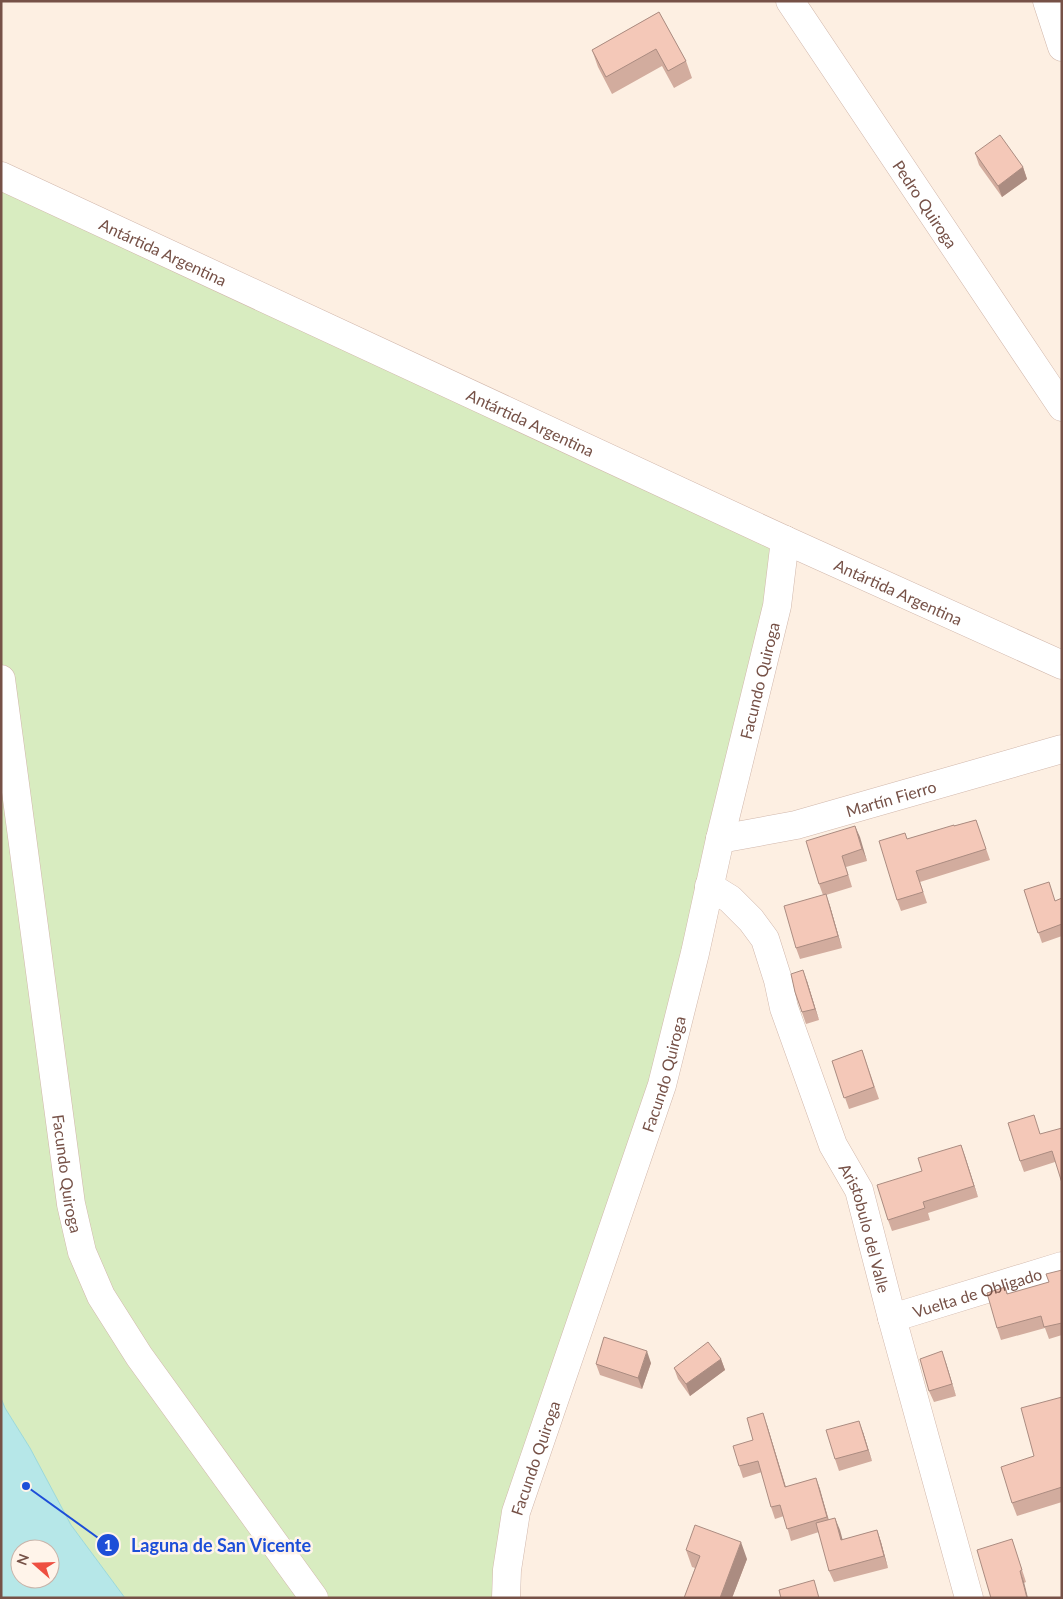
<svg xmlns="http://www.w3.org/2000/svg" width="1063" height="1599" viewBox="0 0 1063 1599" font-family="Lato,sans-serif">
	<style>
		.green { fill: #d8ecc0 }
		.water { fill: #b6e7e8; stroke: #9bd9da; fill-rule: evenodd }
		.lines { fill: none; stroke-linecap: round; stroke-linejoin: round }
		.minor-casing { stroke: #d1b7ab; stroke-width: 29 }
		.minor { stroke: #fff; stroke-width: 28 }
		.wall { fill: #d2ac9e }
		.shaded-wall { fill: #ab8c81 }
		.building { fill: #f4c8b8; stroke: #ab8c81 }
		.labels { text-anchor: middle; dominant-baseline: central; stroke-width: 5; stroke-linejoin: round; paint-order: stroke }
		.street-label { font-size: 16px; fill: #765147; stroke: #fff4ea }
		.leader { fill: none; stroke: #1d4ed8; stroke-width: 2 }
		.callout-dot { fill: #1d4ed8; stroke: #fff4ea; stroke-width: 2 }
		.mark-label { font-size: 15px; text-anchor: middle; font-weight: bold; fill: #fff }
		.callout-label { font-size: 18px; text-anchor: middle; font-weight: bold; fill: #1d4ed8; stroke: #fff4ea; stroke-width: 5; stroke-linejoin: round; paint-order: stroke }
	</style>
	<rect width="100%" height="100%" fill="#fdefe2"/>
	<path class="green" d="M 1,190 L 785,540 L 695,953 L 516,1512 L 506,1598 L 125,1598 L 71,1525 L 30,1448 L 5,1408 L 1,1398 Z"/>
	<path class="water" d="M 1,1398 L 5,1408 L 30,1448 L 71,1525 L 125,1598 L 1,1598 ZM 20,1549 L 50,1549 L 50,1579 L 20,1579 Z"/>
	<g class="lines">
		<g class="minor-casing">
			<g id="minor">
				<path id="s1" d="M 790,1 L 1062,407"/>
				<path d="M 1047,1 L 1062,47"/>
				<path id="s2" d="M 1,176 L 785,540 L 1062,665"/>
				<path id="s3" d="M 1,679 L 71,1204 L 82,1252 L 101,1296 L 139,1356 L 314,1598"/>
				<path id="s4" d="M 720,839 L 796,825 L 1062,749"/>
				<path id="s5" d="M 709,886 L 730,899 L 751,920 L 765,939 L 778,980 L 784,1008 L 833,1145 L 859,1190 L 892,1318 L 969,1598"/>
				<path id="s6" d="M 892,1318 L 1062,1266"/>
				<path id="s7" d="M 506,1598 L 507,1570 L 516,1512 L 662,1085 L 695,953 L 720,839 L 777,606 L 785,540"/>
			</g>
		</g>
		<use href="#minor" class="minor"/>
	</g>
	<path class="wall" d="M 659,12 L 686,61 L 692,78 L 674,88 L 662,66 L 612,94 L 598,67 L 592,50 Z
		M 975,153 L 1023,167 L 1027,179 L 1002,197 L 979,165 Z
		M 976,820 L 990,860 L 920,882 L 927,903 L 901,911 L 897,900 L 907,839 Z
		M 855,826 L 867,861 L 846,867 L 852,887 L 826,895 L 830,906 L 842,948 L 800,959 L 796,948 L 823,895 L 819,884 Z
		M 1024,890 L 1056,901 L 1062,898 L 1062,936 L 1042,943 Z
		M 807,981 L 819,1020 L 806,1024 L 795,992 Z
		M 862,1050 L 879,1099 L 849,1109 L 832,1061 Z
		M 1062,1128 L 1055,1162 L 1024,1172 L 1020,1161 Z
		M 961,1145 L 978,1197 L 928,1213 L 930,1220 L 892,1231 L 888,1220 L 922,1171 Z
		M 1062,1270 L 1062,1335 L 1049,1339 L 1045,1328 L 1001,1340 L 997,1328 L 1005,1287 L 1008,1294 L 1049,1282 Z
		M 721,1359 L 725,1370 L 690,1396 L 678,1379 L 674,1368 Z
		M 651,1363 L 642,1389 L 600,1375 L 596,1364 Z
		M 946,1363 L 956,1396 L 934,1402 L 929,1391 Z
		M 1062,1397 L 1062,1502 L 1017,1516 L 1012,1503 Z
		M 767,1425 L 786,1487 L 816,1478 L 829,1520 L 835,1518 L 842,1540 L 877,1530 L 881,1542 L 888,1568 L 834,1582 L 829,1571 L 819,1532 L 791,1541 L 784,1516 L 775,1519 L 771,1507 L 762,1472 L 743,1478 L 739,1466 L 753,1440 Z
		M 863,1432 L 872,1461 L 839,1471 L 835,1459 Z
		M 1012,1539 L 1026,1582 L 991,1598 Z
		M 686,1550 L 747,1559 L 732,1598 L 684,1598 L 695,1568 L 692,1567 Z"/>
	<path class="shaded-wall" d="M 1023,167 L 1027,179 L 1002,197 L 998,186 Z
		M 855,826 L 860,837 L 867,861 L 862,849 Z
		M 826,894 L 830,906 L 842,948 L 838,936 Z
		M 803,970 L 807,981 L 819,1020 L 815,1009 Z
		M 961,1145 L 965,1156 L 978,1197 L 974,1186 Z
		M 647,1351 L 651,1363 L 642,1389 L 638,1378 Z
		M 942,1351 L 946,1363 L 956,1396 L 952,1384 Z
		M 721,1359 L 725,1370 L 690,1396 L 686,1384 Z
		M 763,1413 L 767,1425 L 789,1498 L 785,1487 Z
		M 859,1421 L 863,1432 L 872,1461 L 868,1450 Z
		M 816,1478 L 820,1489 L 831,1529 L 827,1517 Z
		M 835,1518 L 840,1530 L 846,1552 L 841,1540 Z
		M 877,1530 L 881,1542 L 888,1568 L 884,1556 Z
		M 741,1542 L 747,1559 L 732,1598 L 720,1598 Z
		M 1020,1571 L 1024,1582 L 1028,1598 L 1027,1598 Z"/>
	<path class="building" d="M 659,12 L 686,61 L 668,71 L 656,49 L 606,77 L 592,50 Z
		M 1000,135 L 1023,167 L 998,186 L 975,153 Z
		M 976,820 L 986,849 L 916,871 L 923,892 L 897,900 L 879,841 L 905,833 L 907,839 L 954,825 L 954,826 Z
		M 855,826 L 862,849 L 842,856 L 848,875 L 819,884 L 806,841 Z
		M 1049,882 L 1055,901 L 1062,898 L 1062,924 L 1038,933 L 1024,890 Z
		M 826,894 L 838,936 L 796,948 L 784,906 Z
		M 803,970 L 815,1009 L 802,1012 L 795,992 L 791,974 Z
		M 862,1050 L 874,1087 L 844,1098 L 832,1061 Z
		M 1034,1115 L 1040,1134 L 1062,1128 L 1062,1183 L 1052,1151 L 1020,1161 L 1008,1123 Z
		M 961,1145 L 974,1186 L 923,1202 L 925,1208 L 888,1220 L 877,1185 L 922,1171 L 918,1158 Z
		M 1062,1270 L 1062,1323 L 1044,1327 L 1041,1316 L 997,1328 L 987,1293 L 1005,1287 L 1007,1294 L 1049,1282 L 1046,1274 Z
		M 604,1337 L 647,1351 L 638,1378 L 596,1364 Z
		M 708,1342 L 721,1359 L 686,1384 L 674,1368 Z
		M 942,1351 L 952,1384 L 929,1391 L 920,1359 Z
		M 1062,1397 L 1062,1487 L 1012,1503 L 1001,1467 L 1034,1456 L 1021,1408 Z
		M 763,1413 L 785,1487 L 816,1478 L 827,1517 L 787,1529 L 780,1505 L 771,1507 L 758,1461 L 739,1466 L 733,1446 L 753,1440 L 747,1418 Z
		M 859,1421 L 868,1450 L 835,1459 L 826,1430 Z
		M 835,1518 L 841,1540 L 877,1530 L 884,1556 L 829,1571 L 816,1523 Z
		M 695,1525 L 741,1542 L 720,1598 L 684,1598 L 700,1556 L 686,1550 Z
		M 1012,1539 L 1022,1570 L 1020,1571 L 1027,1598 L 991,1598 L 977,1550 Z
		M 814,1580 L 819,1598 L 781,1598 L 779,1590 Z"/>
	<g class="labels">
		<g class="street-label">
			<text stroke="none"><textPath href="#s1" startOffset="244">Pedro Quiroga</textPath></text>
			<text stroke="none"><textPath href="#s2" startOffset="179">Antártida Argentina</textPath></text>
			<text stroke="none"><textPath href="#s2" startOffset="584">Antártida Argentina</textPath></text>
			<text stroke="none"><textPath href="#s2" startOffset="989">Antártida Argentina</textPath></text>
			<text stroke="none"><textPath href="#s7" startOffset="954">Facundo Quiroga</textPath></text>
			<text stroke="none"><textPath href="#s4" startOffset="176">Martín Fierro</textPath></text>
			<text stroke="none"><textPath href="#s7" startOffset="549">Facundo Quiroga</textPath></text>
			<text stroke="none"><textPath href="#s3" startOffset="499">Facundo Quiroga</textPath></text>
			<text stroke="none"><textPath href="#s5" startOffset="385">Aristobulo del Valle</textPath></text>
			<text stroke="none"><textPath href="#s6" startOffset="89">Vuelta de Obligado</textPath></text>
			<text stroke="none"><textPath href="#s7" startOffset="144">Facundo Quiroga</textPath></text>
		</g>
	</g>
	<path class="leader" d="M26 1486L108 1545"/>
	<g class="callout-dot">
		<circle cx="26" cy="1486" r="5"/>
		<circle cx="108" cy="1545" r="12"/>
	</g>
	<g class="mark-label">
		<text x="108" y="1551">1</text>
	</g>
	<g class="callout-label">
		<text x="221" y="1552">Laguna de San Vicente</text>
	</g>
	<rect width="1063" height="1599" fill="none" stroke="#765147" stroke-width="5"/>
	<g transform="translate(35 1564) rotate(290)"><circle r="24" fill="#fff4ea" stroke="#c8b3a9"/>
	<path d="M0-4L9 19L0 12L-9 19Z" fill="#ee4f41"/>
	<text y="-8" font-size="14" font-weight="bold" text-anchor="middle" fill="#765147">N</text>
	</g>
</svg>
